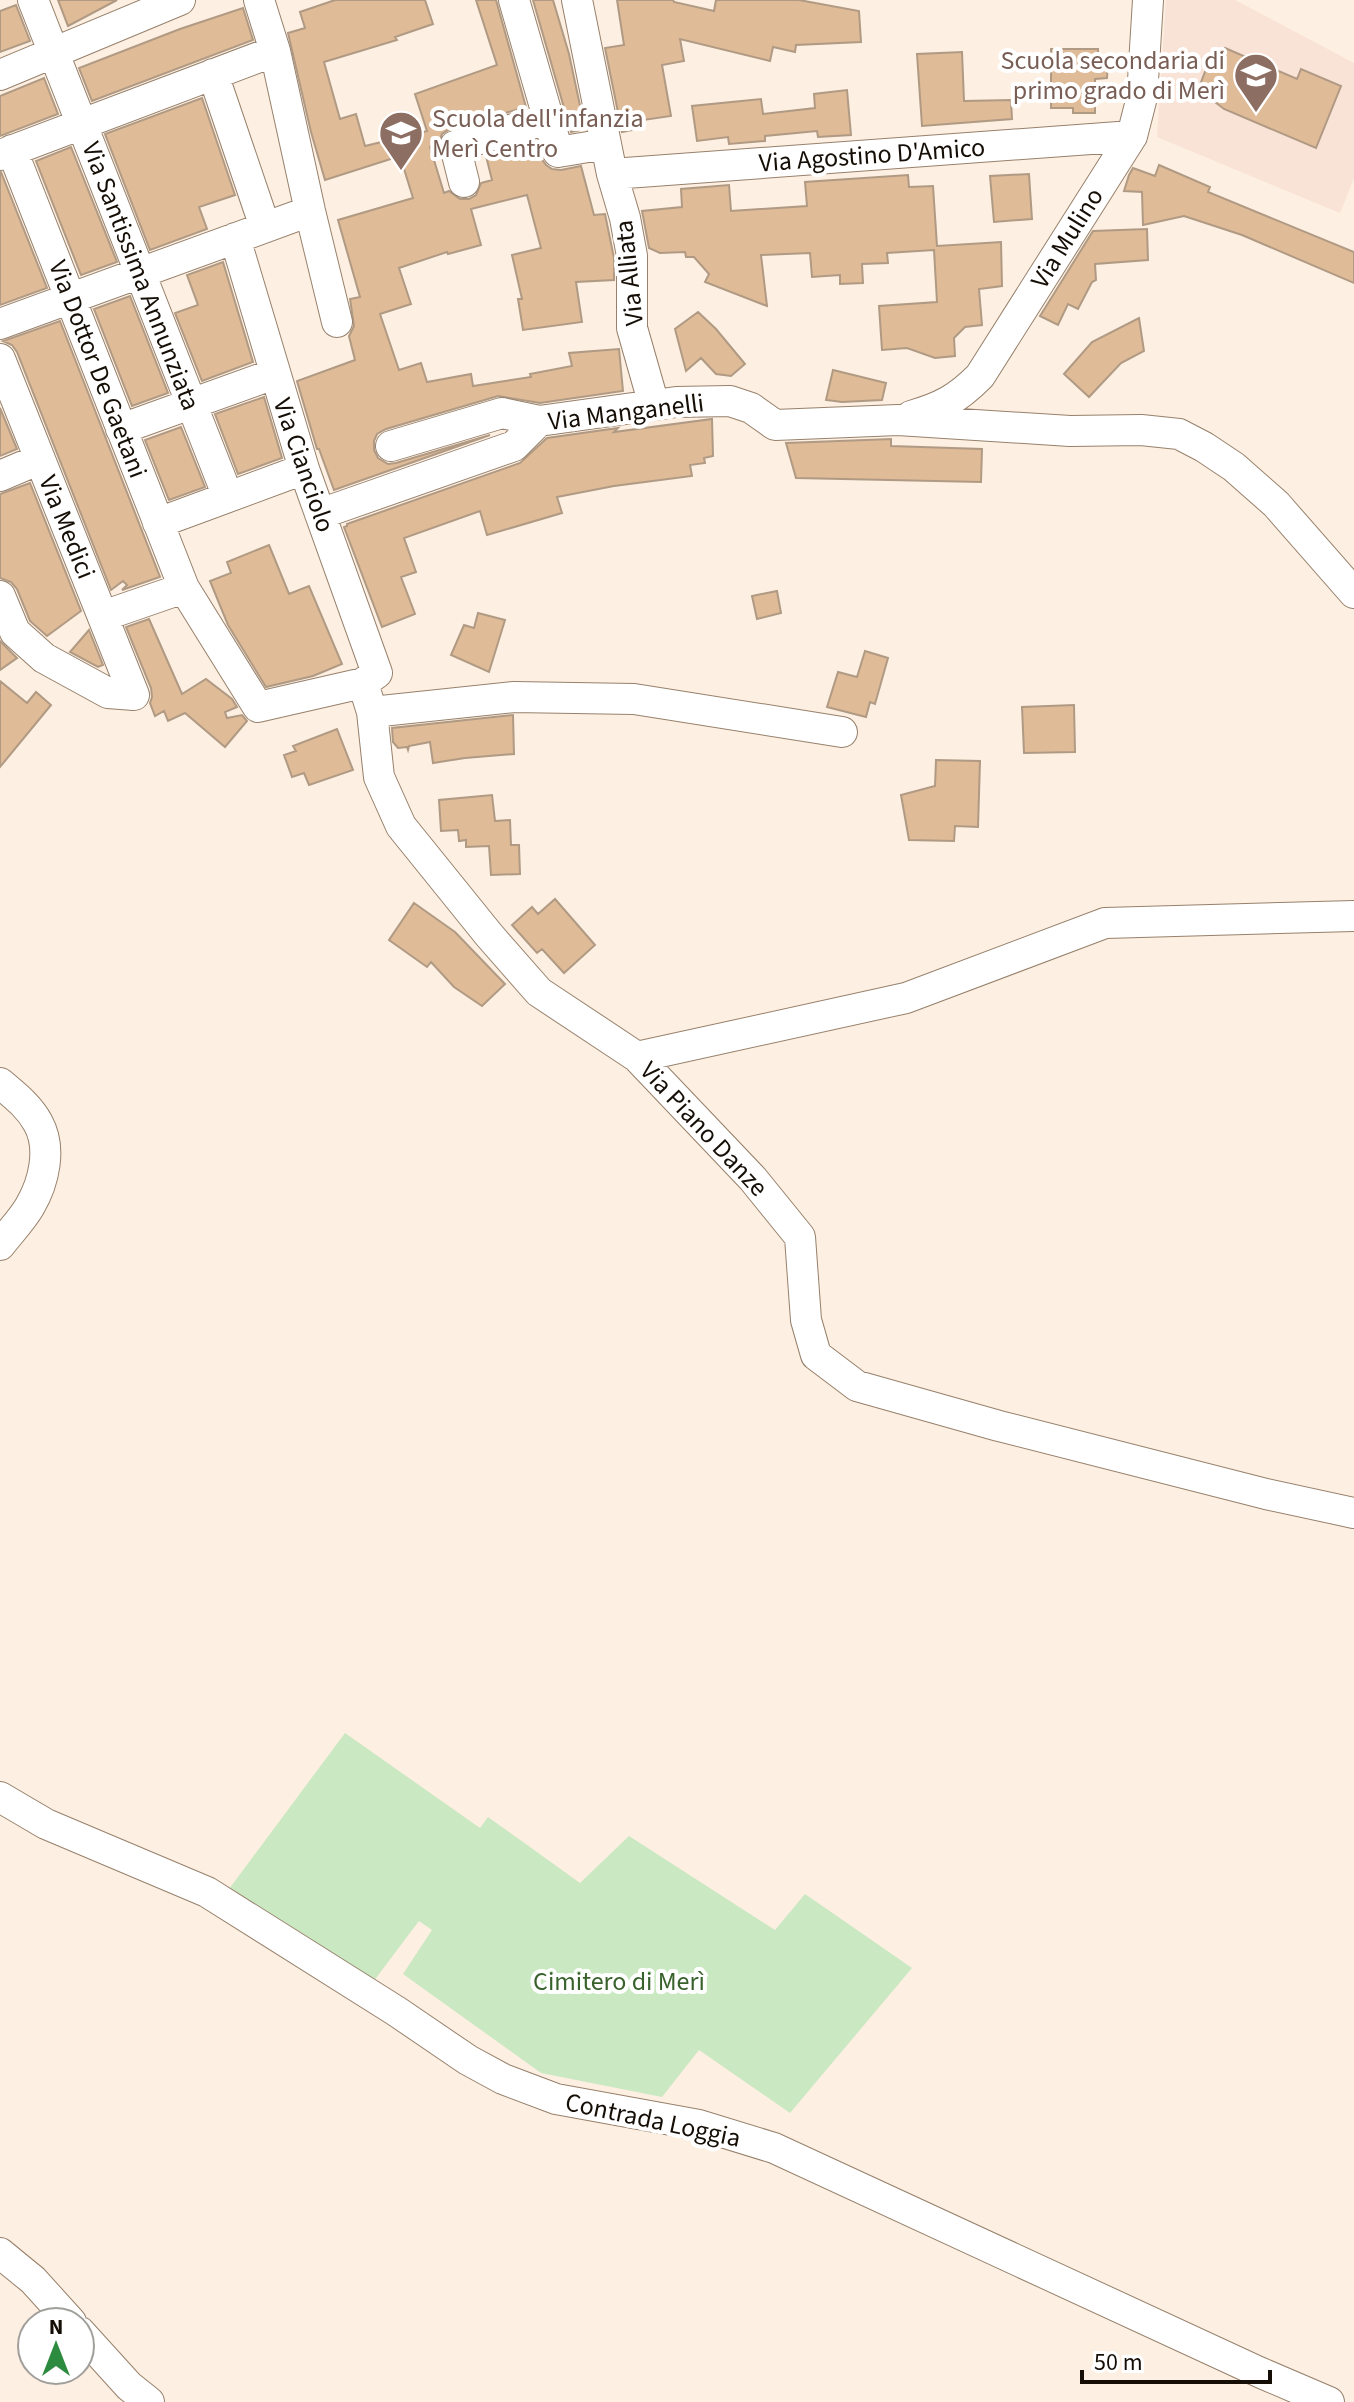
<svg xmlns="http://www.w3.org/2000/svg" width="1354" height="2402" viewBox="0 0 1354 2402" font-family="'Source Sans 3',sans-serif">
	<style>
		.education { fill: #f9e2d6 }
		.green { fill: #cae8c2 }
		.building { fill: #dfbb97; stroke: #b09a84; stroke-width: 2 }
		.lines { fill: none; stroke-linecap: round; stroke-linejoin: round }
		.minor-casing { stroke: #97816c; stroke-width: 32 }
		.minor { stroke: #fff; stroke-width: 30 }
		.labels { text-anchor: middle; dominant-baseline: central; stroke-width: 8; stroke-linejoin: round; paint-order: stroke }
		.education-label { font-size: 26px; fill: #785e54; stroke: #fff; text-anchor: end }
		.street-label { font-size: 26px; fill: #150e06; stroke: #fff }
		.park-label { font-size: 26px; fill: #38612c; stroke: #fff }
	</style>
	<rect width="100%" height="100%" fill="#fdefe1"/>
	<path class="education" d="M 1166,0 L 1235,0 L 1354,63 L 1354,178 L 1340,213 L 1157,137 Z"/>
	<path class="green" d="M 345,1733 L 480,1828 L 488,1817 L 580,1883 L 629,1836 L 775,1930 L 805,1894 L 912,1968 L 790,2113 L 699,2050 L 662,2097 L 541,2073 L 403,1974 L 432,1930 L 419,1921 L 373,1982 L 229,1889 Z"/>
	<path class="building" d="M 58,0 L 117,0 L 68,26 Z
		M 335,0 L 425,0 L 433,24 L 395,37 L 397,40 L 324,62 L 340,119 L 356,114 L 365,146 L 427,131 L 415,94 L 497,65 L 476,0 L 496,0 L 526,107 L 450,129 L 442,134 L 438,145 L 430,147 L 444,193 L 449,191 L 460,199 L 469,199 L 476,195 L 481,183 L 492,180 L 486,156 L 536,141 L 541,158 L 546,165 L 552,169 L 561,170 L 581,166 L 594,215 L 605,214 L 614,258 L 614,280 L 576,282 L 582,322 L 523,330 L 518,299 L 522,299 L 512,255 L 541,248 L 527,195 L 471,209 L 481,245 L 448,254 L 447,252 L 399,268 L 411,304 L 380,314 L 399,370 L 421,363 L 427,382 L 471,374 L 473,386 L 531,377 L 530,374 L 572,366 L 569,353 L 619,349 L 623,391 L 540,403 L 498,396 L 386,429 L 377,434 L 374,441 L 374,450 L 378,458 L 388,464 L 396,463 L 490,435 L 334,490 L 319,449 L 317,449 L 297,381 L 355,360 L 349,336 L 354,326 L 350,299 L 360,297 L 338,220 L 413,198 L 400,156 L 325,180 L 311,132 L 288,33 L 305,28 L 300,12 Z
		M 533,0 L 553,0 L 569,54 L 585,129 L 571,132 Z
		M 617,0 L 673,0 L 674,2 L 714,11 L 716,0 L 799,0 L 859,11 L 861,42 L 796,45 L 795,52 L 773,47 L 770,61 L 680,39 L 684,61 L 662,65 L 671,116 L 636,121 L 637,129 L 622,132 L 605,48 L 624,45 Z
		M 16,5 L 30,41 L 0,52 L 0,11 Z
		M 243,8 L 253,40 L 92,101 L 79,68 L 180,29 Z
		M 1225,48 L 1297,79 L 1301,69 L 1341,86 L 1316,148 L 1224,109 L 1211,99 L 1197,93 L 1212,53 L 1221,57 Z
		M 1051,49 L 1098,49 L 1098,58 L 1108,58 L 1107,78 L 1095,79 L 1095,113 L 1073,113 L 1073,108 L 1051,108 Z
		M 962,52 L 964,101 L 1011,100 L 1012,119 L 922,126 L 917,54 Z
		M 44,78 L 58,114 L 0,136 L 0,96 Z
		M 847,90 L 851,135 L 818,137 L 817,131 L 765,136 L 765,141 L 729,144 L 728,137 L 697,141 L 692,106 L 761,99 L 763,114 L 815,108 L 814,94 Z
		M 202,98 L 235,195 L 199,207 L 207,229 L 150,250 L 105,134 Z
		M 71,147 L 117,262 L 81,275 L 36,161 Z
		M 1159,165 L 1210,187 L 1208,192 L 1354,252 L 1354,283 L 1242,235 L 1184,216 L 1143,225 L 1142,192 L 1124,191 L 1129,175 L 1133,168 L 1155,176 Z
		M 1,172 L 47,288 L 0,305 L 0,173 Z
		M 1029,174 L 1032,219 L 994,222 L 990,176 Z
		M 908,175 L 909,187 L 933,186 L 937,246 L 1001,242 L 1002,286 L 979,289 L 982,325 L 965,327 L 954,338 L 955,356 L 935,358 L 907,348 L 882,350 L 879,306 L 937,302 L 934,250 L 887,253 L 888,263 L 862,264 L 863,283 L 840,284 L 840,275 L 812,277 L 810,253 L 761,255 L 767,306 L 705,282 L 709,274 L 694,257 L 686,257 L 685,252 L 660,253 L 649,248 L 642,211 L 682,207 L 681,189 L 729,185 L 731,211 L 807,206 L 805,182 Z
		M 1147,229 L 1148,260 L 1095,264 L 1096,280 L 1092,282 L 1078,309 L 1068,304 L 1058,325 L 1040,316 L 1093,231 Z
		M 223,262 L 253,362 L 202,381 L 175,313 L 198,305 L 187,275 Z
		M 130,296 L 168,393 L 132,406 L 94,309 Z
		M 698,312 L 716,329 L 745,364 L 731,376 L 716,374 L 701,358 L 686,371 L 675,329 Z
		M 1139,318 L 1144,351 L 1121,363 L 1089,397 L 1064,374 L 1092,342 Z
		M 60,321 L 160,577 L 122,590 L 127,585 L 123,581 L 111,590 L 17,352 L 12,345 L 3,341 Z
		M 833,370 L 886,383 L 882,400 L 842,402 L 826,400 Z
		M 264,397 L 282,458 L 238,474 L 215,414 Z
		M 0,408 L 17,449 L 0,456 Z
		M 712,419 L 713,456 L 704,458 L 705,463 L 690,465 L 692,476 L 614,486 L 557,497 L 562,513 L 487,535 L 480,511 L 404,538 L 416,572 L 401,577 L 415,614 L 382,627 L 344,527 L 347,526 L 347,524 L 520,463 L 547,438 L 618,428 L 614,432 Z
		M 181,427 L 205,487 L 169,500 L 145,440 Z
		M 891,439 L 891,446 L 982,449 L 981,482 L 796,478 L 786,443 Z
		M 30,483 L 81,611 L 47,636 L 30,621 L 17,589 L 11,582 L 0,578 L 0,494 Z
		M 269,545 L 289,594 L 309,586 L 342,664 L 313,676 L 266,687 L 228,625 L 210,581 L 231,573 L 227,562 Z
		M 777,591 L 781,613 L 757,619 L 752,596 Z
		M 478,613 L 505,620 L 489,672 L 451,655 L 464,625 L 474,628 Z
		M 149,619 L 182,694 L 206,679 L 232,699 L 237,707 L 225,712 L 227,718 L 242,715 L 247,721 L 225,747 L 185,713 L 168,721 L 164,711 L 155,716 L 150,703 L 152,697 L 151,688 L 126,627 Z
		M 89,630 L 103,665 L 98,667 L 70,652 Z
		M 0,641 L 17,658 L 0,670 Z
		M 865,651 L 888,658 L 875,704 L 870,702 L 866,717 L 827,707 L 838,672 L 857,677 Z
		M 0,681 L 27,703 L 36,692 L 51,705 L 0,767 Z
		M 1074,705 L 1075,752 L 1024,753 L 1022,707 Z
		M 513,715 L 514,754 L 465,758 L 433,763 L 430,742 L 409,746 L 408,750 L 407,747 L 398,748 L 393,742 L 392,728 Z
		M 337,729 L 353,770 L 309,785 L 304,773 L 292,777 L 284,755 L 296,751 L 293,746 Z
		M 936,760 L 980,761 L 978,827 L 955,826 L 954,841 L 909,840 L 901,795 L 935,786 Z
		M 492,795 L 495,821 L 510,820 L 511,845 L 519,845 L 520,874 L 491,875 L 489,846 L 466,847 L 466,840 L 459,841 L 458,830 L 441,831 L 439,800 Z
		M 555,899 L 595,945 L 564,973 L 542,949 L 537,953 L 512,925 L 532,907 L 538,914 Z
		M 414,903 L 455,932 L 505,984 L 482,1006 L 454,987 L 431,962 L 427,967 L 389,940 Z"/>
	<g class="lines">
		<g class="minor-casing">
			<path id="minor" d="M 33,0 L 228,497
				M 259,0 L 275,51 L 310,211 L 337,322
				M 514,0 L 558,152 L 606,144
				M 577,0 L 612,174 L 625,218 L 632,256 L 632,328 L 654,405
				M 213,74 L 265,227
				M 0,75 L 180,0
				M 12,150 L 184,588 L 258,707 L 363,683 L 372,712 L 379,777 L 401,826 L 489,935 L 539,992 L 637,1057 L 753,1179 L 800,1237 L 806,1320 L 816,1355 L 857,1386 L 999,1426 L 1266,1494 L 1354,1513
				M 0,155 L 275,51
				M 612,174 L 1132,136
				M 464,182 L 455,146 L 548,119
				M 235,238 L 304,469 L 377,673 L 363,683
				M 0,324 L 310,211
				M 0,359 L 134,695 L 108,693 L 44,658 L 15,632 L 0,596
				M 911,416 C 942,407 957,399 980,376 L 1132,136 L 1142,97 L 1148,0
				M 121,429 L 274,374
				M 391,446 L 502,413 L 539,421
				M 0,476 L 40,459
				M 320,514 L 514,446 L 539,421 L 676,402 L 730,401 L 751,408 L 775,425 L 898,420 L 1070,431 L 1141,430 L 1179,434 L 1204,447 L 1234,467 L 1276,504 L 1354,593
				M 158,523 L 304,469
				M 103,616 L 184,588
				M 372,712 L 514,697 L 634,699 L 842,732
				M 637,1057 L 906,998 L 1105,923 L 1354,916
				M 0,1083 C 14,1095 29,1106 38,1123 C 52,1148 44,1182 30,1206 C 22,1220 10,1232 0,1245
				M 0,1797 L 46,1824 L 207,1892 L 396,2011 L 468,2060 L 503,2079 L 556,2099 L 699,2125 L 774,2148 L 1259,2372 L 1329,2402
				M 0,2253 L 33,2280 L 71,2322
				M 80,2332 L 129,2386 L 149,2402"/>
		</g>
		<use href="#minor" class="minor"/>
	</g>
	<defs>
		<g id="school-pin" transform="scale(2.3)"><path d="M0 17L-7.5 6A9.5 9.5 0 1 1 7.5 6Z" fill="#8d6e63" stroke="#fff"/><path d="M0-5L7-2L0 1L-7-2ZM-4 1L0 2.5L4 1V4Q0 6-4 4Z" fill="#fff"/></g>
	</defs>
	<g fill-rule="evenodd">
		<use href="#school-pin" x="1256" y="75"/>
		<use href="#school-pin" x="401" y="133"/>
	</g>
	<g class="labels">
		<g class="education-label">
			<text x="1225" y="60">Scuola secondaria di<tspan x="1225" dy="30">primo grado di Merì</tspan></text>
			<text x="432" y="118" text-anchor="start">Scuola dell'infanzia<tspan x="432" dy="30">Merì Centro</tspan></text>
		</g>
		<g class="street-label">
			<text transform="translate(872 155) rotate(-4)">Via Agostino D'Amico</text>
			<text transform="translate(1067 238) rotate(-58)">Via Mulino</text>
			<text transform="translate(629 273) rotate(-96)">Via Alliata</text>
			<text transform="translate(141 276) rotate(69)">Via Santissima Annunziata</text>
			<text transform="translate(98 369) rotate(69)">Via Dottor De Gaetani</text>
			<text transform="translate(626 412) rotate(-7)">Via Manganelli</text>
			<text transform="translate(304 465) rotate(71)">Via Cianciolo</text>
			<text transform="translate(67 527) rotate(68)">Via Medici</text>
			<text transform="translate(704 1129) rotate(47)">Via Piano Danze</text>
			<text transform="translate(653 2120) rotate(12)">Contrada Loggia</text>
		</g>
		<g class="park-label">
			<text x="619" y="1981">Cimitero di Merì</text>
		</g>
	</g>
	<g transform="translate(56 2346)"><circle r="38" fill="#ffffff" stroke="#a19f9b" stroke-width="2"/>
	<path d="M0-6L14 30L0 20L-14 30Z" fill="#2c8b3e"/>
	<text y="-12" font-size="22" font-weight="bold" text-anchor="middle" fill="#150e06">N</text>
	</g>
	<path d="M1082 2370v12h188v-12" fill="none" stroke="#150e06" stroke-width="4"/>
	<text x="1094" y="2370" font-size="24" fill="#150e06" stroke="#ffffff" stroke-width="6" paint-order="stroke">50 m</text>
</svg>
